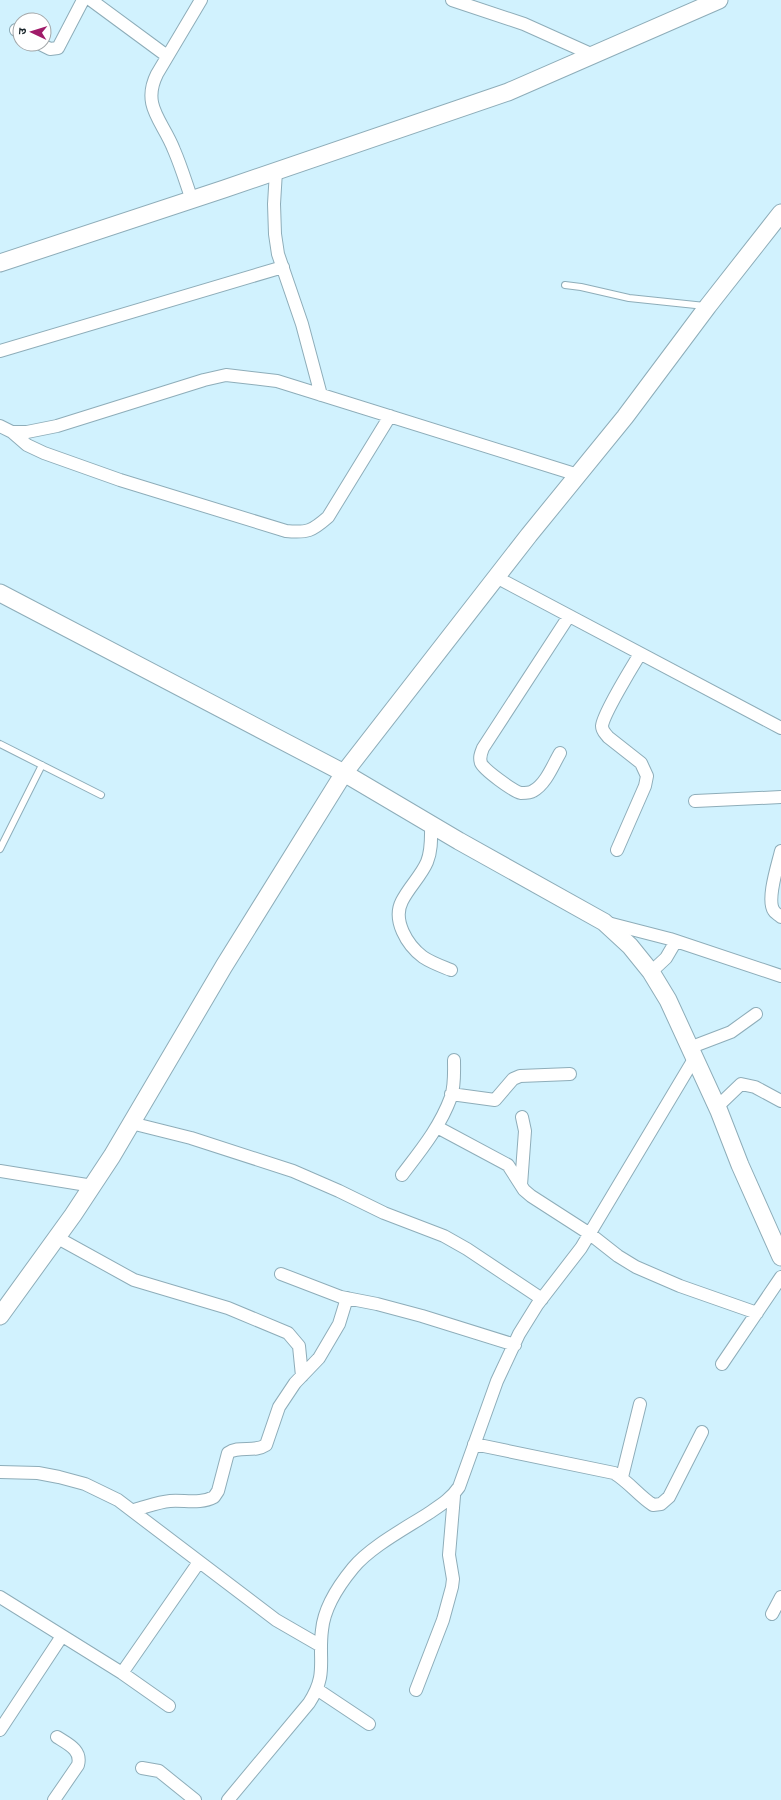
<svg xmlns="http://www.w3.org/2000/svg" width="781" height="1800" viewBox="0 0 781 1800" font-family="'Roboto Condensed','Noto Sans Devanagari',sans-serif">
	<style>
		.lines { fill: none; stroke-linecap: round; stroke-linejoin: round }
		.lane-casing { stroke: #8eadb9; stroke-width: 8 }
		.street-casing { stroke: #8eadb9; stroke-width: 14 }
		.secondary-casing { stroke: #8eadb9; stroke-width: 19 }
		.lane { stroke: #fff; stroke-width: 6 }
		.street { stroke: #fff; stroke-width: 12 }
		.secondary { stroke: #fff; stroke-width: 17 }
	</style>
	<rect width="100%" height="100%" fill="#d1f2fe"/>
	<g class="lines">
		<g class="lane-casing">
			<path id="lane" d="M 565,285 L 581,287 L 629,298 L 705,306
				M 0,744 L 101,795
				M 0,849 L 42,765"/>
		</g>
		<g class="street-casing">
			<path id="street" d="M 91,0 L 167,56
				M 452,0 L 524,24 L 593,55
				M 16,30 L 20,32
				M 40,44 L 50,49 L 58,48 L 83,0
				M 276,171 L 274,204 L 275,234 L 278,254 L 302,324 L 321,395
				M 192,200 C 186,183 181,166 174,150 C 163,121 141,106 157,74 L 201,0
				M 0,351 L 283,267
				M 0,426 L 12,432 L 27,432 L 57,426 L 204,380 L 226,375 L 277,381 L 578,475
				M 12,432 L 27,445 L 44,453 L 120,480 L 286,531 C 308,533 312,531 328,517 L 390,416
				M 496,577 L 781,728
				M 560,753 C 553,765 546,784 533,791 C 530,793 525,793 521,793 C 513,791 484,770 481,763 C 479,757 481,753 483,748 L 569,616
				M 695,801 L 781,797
				M 431,825 C 431,837 432,850 427,862 C 421,876 409,887 402,901 C 392,920 407,945 423,957 C 432,963 441,966 451,970
				M 617,850 L 645,786 L 647,776 L 641,763 L 608,737 C 605,733 602,731 602,726 C 603,715 632,667 640,654
				M 781,851 C 778,864 766,900 774,911 C 775,913 779,915 781,917
				M 604,922 L 670,939 L 781,976
				M 651,972 L 666,958 L 676,941
				M 689,1048 L 731,1032 L 756,1014
				M 451,1094 L 495,1100 L 513,1079 L 520,1076 L 570,1074
				M 717,1107 L 741,1084 L 755,1087 L 781,1101
				M 131,1123 L 191,1138 L 293,1171 L 339,1191 L 384,1213 L 444,1236 L 467,1249 L 542,1299
				M 437,1127 L 508,1165 L 524,1190 L 531,1196 L 590,1234 L 618,1256 L 636,1267 L 680,1286 L 757,1313
				M 0,1171 L 93,1186
				M 402,1175 C 421,1150 440,1127 451,1097 C 455,1085 454,1072 454,1060
				M 521,1185 L 525,1131 L 522,1117
				M 56,1237 L 134,1280 L 228,1308 L 288,1333 L 299,1346 L 302,1376
				M 281,1274 L 341,1297 L 377,1304 L 422,1316 L 515,1345
				M 722,1364 L 781,1277
				M 474,1444 L 614,1473 C 629,1482 639,1496 653,1505 L 661,1504 L 669,1497 L 702,1432
				M 0,1472 L 38,1473 L 59,1477 L 85,1484 L 118,1500 L 276,1620 L 321,1646
				M 622,1477 L 640,1404
				M 134,1510 C 146,1507 158,1502 170,1501 C 185,1500 201,1504 214,1497 L 218,1491 L 228,1453 C 239,1445 254,1453 266,1445 L 279,1407 L 295,1383 L 319,1358 L 339,1324 L 347,1298
				M 0,1597 L 122,1673 L 169,1706
				M 772,1614 L 781,1597
				M 122,1673 L 199,1562
				M 318,1690 L 369,1724
				M 416,1690 L 443,1620 L 452,1587 L 453,1579 L 449,1555 L 454,1496
				M 0,1730 L 62,1636
				M 142,1768 L 159,1771 L 195,1800
				M 54,1800 L 78,1765 C 82,1750 68,1744 57,1737
				M 228,1800 L 309,1703 C 328,1674 318,1661 322,1630 C 324,1608 339,1585 353,1568 C 370,1547 406,1528 429,1513 C 441,1505 451,1499 459,1487 L 497,1381 L 519,1334 L 537,1305 L 581,1248 L 694,1059"/>
		</g>
		<g class="secondary-casing">
			<path id="secondary" d="M 0,263 L 224,189 L 508,92 L 719,0
				M 0,593 L 344,773 L 459,841 L 604,922 L 630,946 L 651,972 L 668,1000 L 719,1111 L 740,1165 L 781,1257
				M 0,1316 L 73,1215 L 112,1156 L 224,966 L 344,773 L 529,535 L 625,417 L 708,306 L 781,213"/>
		</g>
		<use href="#lane" class="lane"/>
		<use href="#street" class="street"/>
		<use href="#secondary" class="secondary"/>
	</g>
	<g transform="translate(32 32) rotate(274)"><circle r="19" fill="#ffffff" stroke="#a3a7a9"/>
	<path d="M0-3L7 15L0 10L-7 15Z" fill="#a01b69"/>
	<text y="-6" font-size="11" font-weight="bold" text-anchor="middle" fill="#182429">उ</text>
	</g>
</svg>
